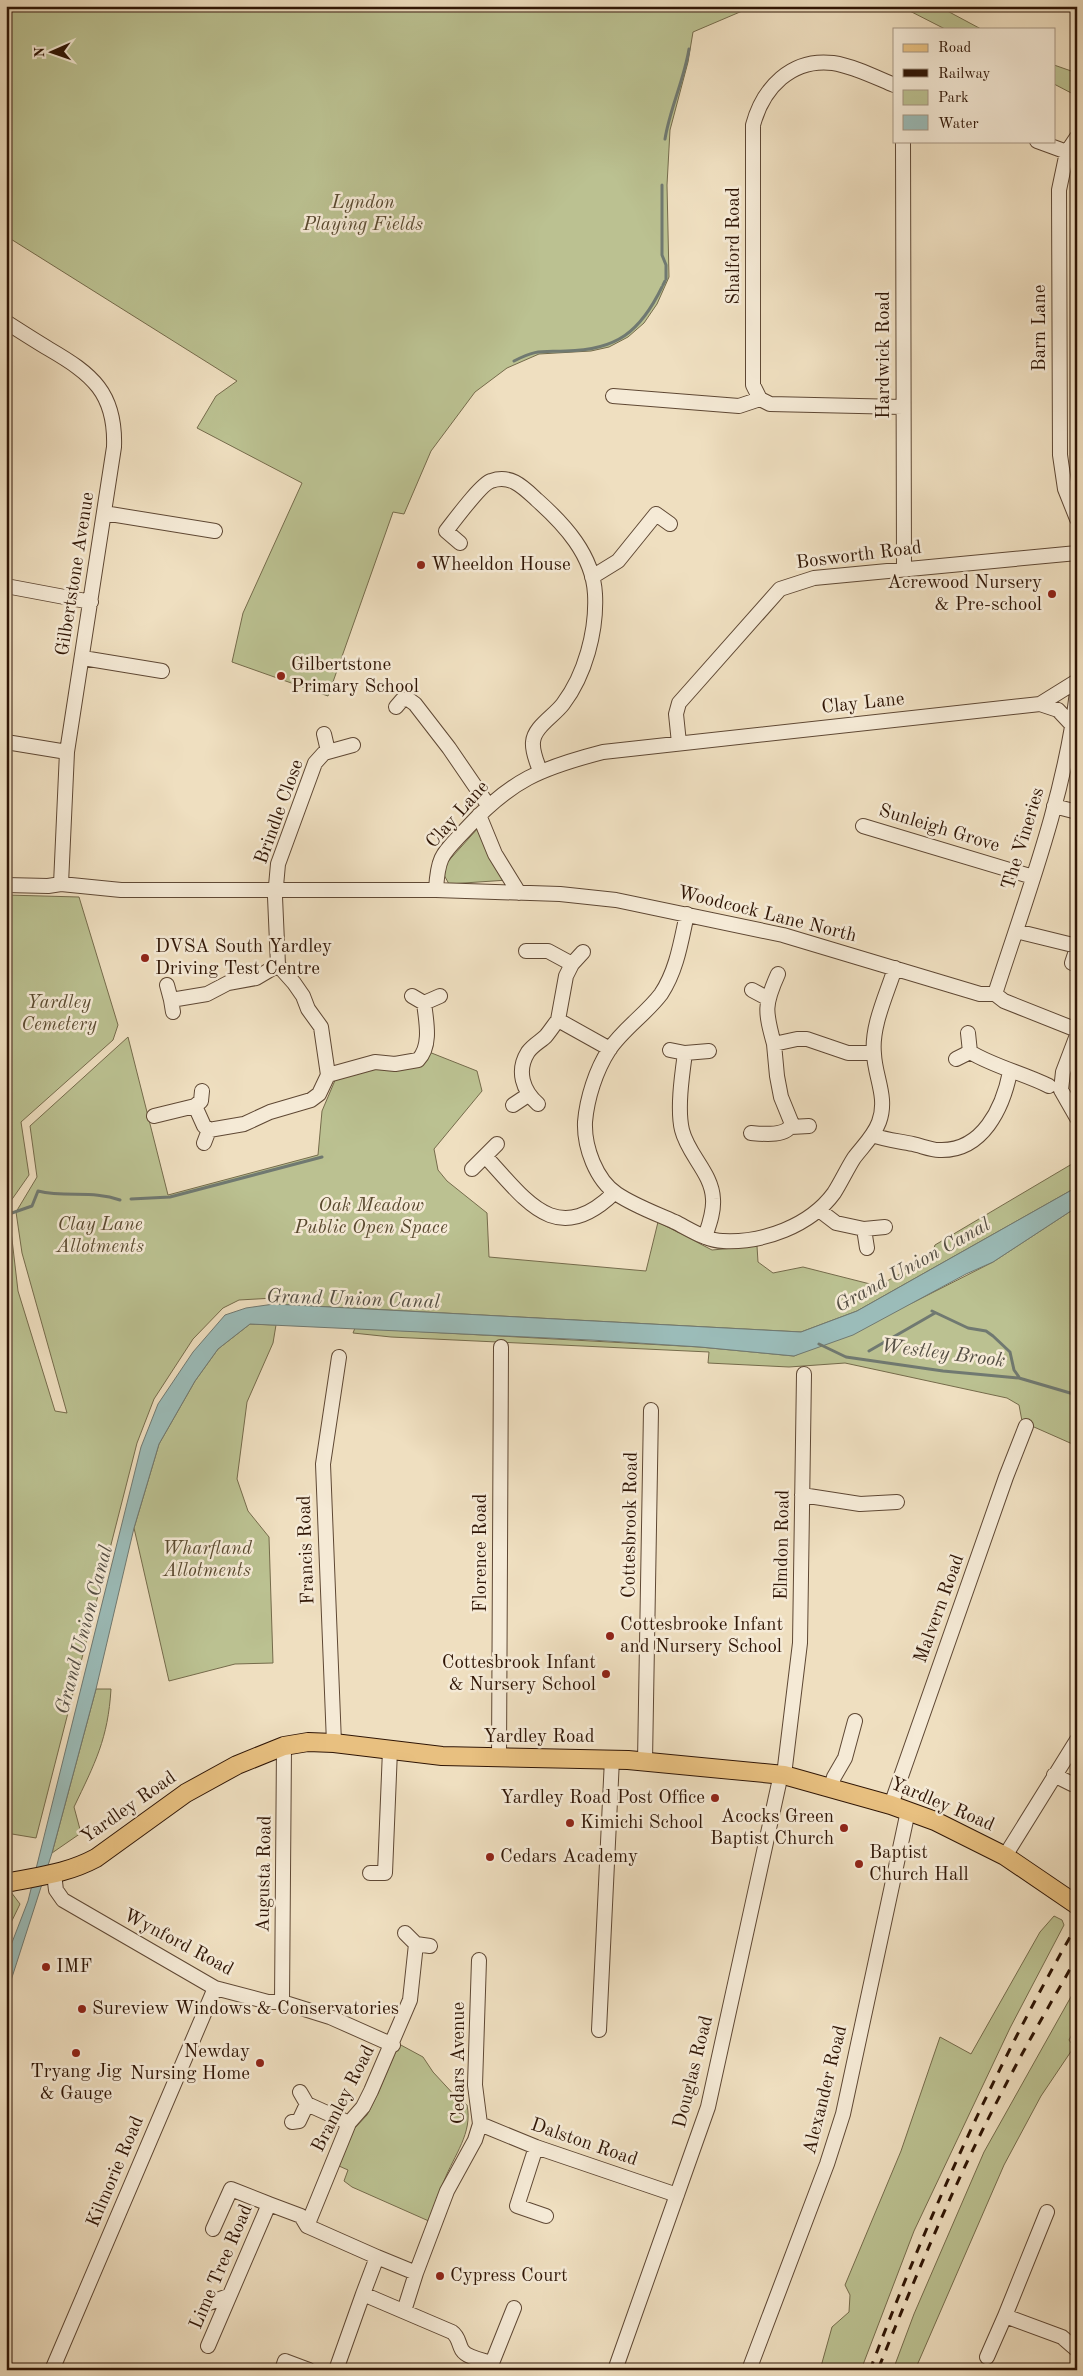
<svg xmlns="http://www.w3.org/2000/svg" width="1083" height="2376" viewBox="0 0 1083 2376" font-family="'Old Standard TT',serif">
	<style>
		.green { fill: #bbc191; stroke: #756b4b }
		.water { fill: #9bbcb9; stroke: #707971 }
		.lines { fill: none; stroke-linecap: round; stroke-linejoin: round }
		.stream { stroke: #707971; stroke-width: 3 }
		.minor-casing { stroke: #5f4834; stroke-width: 16 }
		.major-casing { stroke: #2f1505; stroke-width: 20 }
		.minor { stroke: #f5ead6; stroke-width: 14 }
		.major { stroke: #e8c080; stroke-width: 18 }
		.rail { stroke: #2f1505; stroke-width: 3; stroke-dasharray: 9 9; stroke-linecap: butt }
		.poi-dot { fill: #8f2418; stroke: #f5ead6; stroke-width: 2 }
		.labels { text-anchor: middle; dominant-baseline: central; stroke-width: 5; stroke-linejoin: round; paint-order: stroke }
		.park-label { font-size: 19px; font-style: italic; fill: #59492f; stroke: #f5ead6 }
		.street-label { font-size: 19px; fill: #2f1505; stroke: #f5ead6 }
		.poi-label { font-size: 19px; fill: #2f1505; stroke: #f5ead6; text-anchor: start }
		.water-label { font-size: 20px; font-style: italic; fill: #554f44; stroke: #f5ead6 }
	</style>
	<rect width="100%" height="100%" fill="#efdfc0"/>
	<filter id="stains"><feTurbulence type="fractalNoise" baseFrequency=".004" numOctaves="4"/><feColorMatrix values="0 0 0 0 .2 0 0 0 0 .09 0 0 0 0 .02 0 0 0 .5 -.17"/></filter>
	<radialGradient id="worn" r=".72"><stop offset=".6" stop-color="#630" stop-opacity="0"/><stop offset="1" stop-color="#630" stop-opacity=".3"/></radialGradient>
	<path class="green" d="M 6,6 L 754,6 L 693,32 L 688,62 L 670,130 L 667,185 L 669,277 L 657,304 L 644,323 L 628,337 L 609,347 L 591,351 L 539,354 L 507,368 L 475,392 L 431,451 L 404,514 L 393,512 L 328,696 L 232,662 L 243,613 L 302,483 L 197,428 L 216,396 L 237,381 L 6,236 Z
		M 900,6 L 938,6 L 981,29 L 945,29 Z
		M 1054,65 L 1077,73 L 1077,96 L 1054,84 Z
		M 479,827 L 508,880 L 449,884 L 444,875 L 443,867 Z
		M 6,895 L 79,897 L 118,1025 L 113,1040 L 21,1122 L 29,1175 L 8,1205 L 18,1291 L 55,1411 L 67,1413 L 22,1253 L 16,1212 L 37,1177 L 30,1126 L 128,1037 L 168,1195 L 318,1155 L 322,1111 L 336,1078 C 347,1074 362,1068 374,1067 C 398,1065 414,1078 429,1052 L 477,1071 L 482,1091 L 434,1149 L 438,1170 L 447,1181 L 487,1213 L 489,1257 L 646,1271 L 658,1222 L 712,1250 L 757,1246 L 758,1262 L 773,1273 L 803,1267 L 878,1286 L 931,1257 L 935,1245 L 1077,1161 L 1077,1187 L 857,1311 L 801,1332 L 274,1304 L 292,1297 L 239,1300 L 223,1308 L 193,1339 L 154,1399 L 137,1443 L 36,1838 L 6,1833 Z
		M 1077,1207 L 1077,1446 L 1034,1427 L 1026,1426 L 1022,1421 L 1019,1405 L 1007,1398 L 845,1363 L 789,1367 L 708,1363 L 709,1352 L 391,1337 L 353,1333 L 355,1328 L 700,1347 L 794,1356 L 914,1302 L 993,1262 Z
		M 250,1324 L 276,1325 L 273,1343 L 247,1402 L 237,1479 L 248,1511 L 269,1537 L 273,1663 L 235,1664 L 169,1681 L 134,1528 L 159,1444 L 195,1381 L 218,1349 Z
		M 96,1689 L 111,1689 C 108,1739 95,1763 74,1807 L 81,1833 L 52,1853 Z
		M 11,1892 L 20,1904 L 6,1933 L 6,1893 Z
		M 1054,1916 L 1062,1920 L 1064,1925 L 1010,2028 L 914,2231 L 861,2370 L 820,2370 L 832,2327 L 849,2312 L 850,2295 L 845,2285 L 901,2151 L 940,2037 L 971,2054 L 1040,1932 Z
		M 1077,1986 L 1077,2025 L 1069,2040 L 1074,2047 L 1041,2096 L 1004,2165 L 915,2370 L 893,2370 L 914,2314 L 984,2152 Z
		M 399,2044 L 423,2057 L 433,2072 L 457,2098 L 467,2105 C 473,2133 454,2155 444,2181 C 438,2194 434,2208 431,2222 L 352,2187 L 344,2181 L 348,2170 L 339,2166 L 354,2129 L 367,2115 L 378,2093 Z"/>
	<path class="water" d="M 1077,1187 L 1077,1207 L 993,1262 L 966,1274 L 853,1335 L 794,1356 L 700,1347 L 591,1340 L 250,1324 L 218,1349 L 195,1381 L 159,1444 L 134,1528 L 96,1689 L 52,1853 L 6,1996 L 6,1958 L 28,1901 L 141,1447 L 158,1404 L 193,1352 L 225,1315 L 246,1308 L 274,1304 L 801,1332 L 857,1311 Z"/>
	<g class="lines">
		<path class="stream" d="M 665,139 C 670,108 684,80 689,49
			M 662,185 L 662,255 L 666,265 L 666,279
			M 663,285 L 665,281
			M 514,361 C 537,349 541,352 566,351 C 617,350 640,332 662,287
			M 131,1199 L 170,1197 L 322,1157
			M 9,1214 L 32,1206 L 38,1191 C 66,1198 93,1190 120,1200
			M 932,1311 L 968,1328 L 986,1331 L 993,1336 L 1010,1352 L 1014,1370 L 1019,1377
			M 819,1344 L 846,1357 L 943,1371 L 1019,1378 L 1077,1395
			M 869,1351 L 935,1313"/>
		<g class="minor-casing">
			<path id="minor" d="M 894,85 C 875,77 853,66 833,63 C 791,58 763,88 753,125 L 753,385 L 760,399 L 770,404 L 903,407
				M 1077,137 L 1067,152 L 1059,190 L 1060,455 L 1065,489 L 1077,519
				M 903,141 L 904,569
				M 1037,141 L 1067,152
				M 6,322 C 20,331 34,340 49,349 C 92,374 116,393 114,447 L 67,752 L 61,884
				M 613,396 L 739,406 L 760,399
				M 104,513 L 215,531
				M 460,543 L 446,531 C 454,521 481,484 491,481 C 511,474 523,487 537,500 C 564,524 593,555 595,594 C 597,631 585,675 563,704 C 554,716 534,727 533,742 C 532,752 537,762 540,771
				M 592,577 L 618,561 L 656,514 L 670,524
				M 6,586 L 91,602
				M 83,658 L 162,671
				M 1040,704 L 1058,710 L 1073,726
				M 396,707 L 402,700 L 408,699 L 415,704 L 449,748 L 488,805
				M 324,734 L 328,751
				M 6,742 L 67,752
				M 679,743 L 676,714 L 679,703 L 780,589 L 814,578 L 1077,553
				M 1054,806 L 1077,812
				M 479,815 L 495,854 L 519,893
				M 863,826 L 1033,877
				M 6,885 L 48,886 L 61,884 L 121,890 L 436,890 L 560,894 L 616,900 L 783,935 L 980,994 L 995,994 L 1004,1001 L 1077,1030
				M 436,890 C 438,854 443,854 467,828 C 511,780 541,768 603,752 L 1040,704 L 1077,681
				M 687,914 C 681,941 677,970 661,994 C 646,1014 623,1029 609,1050 C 596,1070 587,1098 585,1122 C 584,1147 596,1180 617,1194 C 635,1206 655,1213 675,1222 C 689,1229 707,1241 723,1241 C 763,1243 810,1226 834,1193 C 841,1182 847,1169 854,1158 C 863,1146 874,1136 879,1122 C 888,1098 875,1077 874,1054 C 871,1026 887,994 895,968
				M 1016,931 L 1077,946
				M 526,951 L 548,951 L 572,964 L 566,976 L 558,1020
				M 1072,963 L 1077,948
				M 572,964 L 583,952
				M 167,985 L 171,1000
				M 752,990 L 767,998
				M 995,994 C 1027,895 1065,796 1077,692
				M 424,1003 L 440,996
				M 173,1012 L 171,1000 L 207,994 L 228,983 L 256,978 L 278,965
				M 1077,1035 L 1063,1072 L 1061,1090 L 1077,1118
				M 774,1044 C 765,1011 764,1005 778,974
				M 670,1050 L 685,1053 C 682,1075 677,1109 682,1130 C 688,1155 712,1173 713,1199 C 714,1212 709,1225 705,1237
				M 970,1052 C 995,1067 1023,1073 1049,1086
				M 685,1053 L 709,1051
				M 956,1059 L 970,1052 L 968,1033
				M 328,1075 L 375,1062 L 395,1064 L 418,1060 C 432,1046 426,1020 424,1003 L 412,996
				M 538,1104 C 523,1091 516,1071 528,1052 C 533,1045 541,1041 546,1036 C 550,1031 554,1025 558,1020 L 610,1049
				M 513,1105 L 528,1095
				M 195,1106 L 204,1126 L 209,1130 L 244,1124 L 270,1112 L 311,1100 L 319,1094 L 328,1075 L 321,1027 L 308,1009 L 303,996 L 294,983 L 278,965 L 275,897 L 278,864 L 315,763 L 324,753 L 353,745
				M 154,1116 L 195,1106 L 201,1101 L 202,1091
				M 791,1127 L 809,1126
				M 751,1133 C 763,1134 786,1137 792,1124 L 781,1097 L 777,1076 L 774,1044 L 797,1039 L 807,1039 L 848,1053 L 873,1053
				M 872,1135 C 886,1140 899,1141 913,1144 C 922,1146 931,1150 939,1150 C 983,1152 1003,1107 1010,1072
				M 204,1143 L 209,1130
				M 485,1156 C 526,1200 556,1249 614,1193
				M 472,1169 L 497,1144
				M 819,1210 L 836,1223 L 864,1229
				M 867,1248 L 864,1229 L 885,1227
				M 802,1495 L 860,1504 L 897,1502
				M 334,1743 L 323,1464 L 339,1357
				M 499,1759 L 501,1347
				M 645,1761 L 651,1410
				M 784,1775 L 800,1643 L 804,1374
				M 1054,1775 L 1072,1784
				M 831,1787 L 834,1777 L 845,1758 L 855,1721
				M 891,1805 L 1006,1477 L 1026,1426
				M 1005,1856 L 1077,1740
				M 370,1873 L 385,1873 L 390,1750
				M 54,1874 L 56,1890 L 63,1900 L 215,1988 L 268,2002 L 282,2002 L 330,2017 L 393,2045
				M 405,1933 L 416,1944
				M 282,2002 L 284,1746
				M 599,2030 L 612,1759
				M 307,2104 L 349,2123
				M 292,2122 L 299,2121 L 307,2104 L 300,2092
				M 480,2124 L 536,2147 L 677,2195
				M 536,2147 L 517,2206 L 546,2216
				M 1047,2212 L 1005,2316 L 1062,2337 L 1077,2350
				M 307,2226 L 349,2123 L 363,2107 L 371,2091 L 410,2000 L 416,1944 L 430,1946
				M 213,2229 L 231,2189 L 269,2204
				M 416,2273 L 447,2191 L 475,2140 L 480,2124 L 475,2085 L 479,1960
				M 209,2303 L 228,2296
				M 404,2311 L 416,2273 L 377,2257 L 363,2294 L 452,2332 C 459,2337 458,2343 462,2350 C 467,2358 483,2360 492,2363 L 514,2308
				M 208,2346 L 269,2204 L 301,2216 L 307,2226 L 377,2257
				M 987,2357 L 1005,2316
				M 52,2370 L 215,1988
				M 282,2370 L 285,2361 L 309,2370
				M 336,2370 L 363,2294
				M 615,2370 L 708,2107 L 781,1774
				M 749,2370 L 827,2164 L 843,2114 L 908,1811"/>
		</g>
		<g class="major-casing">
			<path id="major" d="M 6,1883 C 39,1876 66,1874 96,1858 L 186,1793 L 237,1765 L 284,1746 L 308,1742 L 334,1743 L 442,1756 L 628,1760 L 784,1775 L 891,1805 L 935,1821 L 1005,1856 L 1077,1905"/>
		</g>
		<use href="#minor" class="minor"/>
		<use href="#major" class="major"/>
		<path class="rail" d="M 879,2367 C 917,2273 956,2179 1003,2090 C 1026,2045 1052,2001 1077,1957
			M 870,2370 C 928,2217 995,2067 1077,1925"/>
	</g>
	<g class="poi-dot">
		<circle cx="421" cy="565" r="5"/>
		<circle cx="1052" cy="594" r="5"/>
		<circle cx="281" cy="676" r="5"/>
		<circle cx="145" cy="958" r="5"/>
		<circle cx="610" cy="1636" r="5"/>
		<circle cx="606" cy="1674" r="5"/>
		<circle cx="715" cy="1798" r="5"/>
		<circle cx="570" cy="1823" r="5"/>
		<circle cx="844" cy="1828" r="5"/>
		<circle cx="490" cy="1857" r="5"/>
		<circle cx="859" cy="1864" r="5"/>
		<circle cx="46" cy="1967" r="5"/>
		<circle cx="82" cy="2009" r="5"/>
		<circle cx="76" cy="2053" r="5"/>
		<circle cx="260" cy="2063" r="5"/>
		<circle cx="440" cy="2276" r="5"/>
	</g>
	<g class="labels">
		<g class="park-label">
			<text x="363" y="203">Lyndon<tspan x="363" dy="22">Playing Fields</tspan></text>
			<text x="59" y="1003">Yardley<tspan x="59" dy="22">Cemetery</tspan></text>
			<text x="371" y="1206">Oak Meadow<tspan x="371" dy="22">Public Open Space</tspan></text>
			<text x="100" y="1225">Clay Lane<tspan x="100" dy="22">Allotments</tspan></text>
			<text x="207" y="1549">Wharfland<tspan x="207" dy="22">Allotments</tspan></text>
		</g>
		<g class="street-label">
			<text transform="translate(734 246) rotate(-90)">Shalford Road</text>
			<text transform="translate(1040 328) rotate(-90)">Barn Lane</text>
			<text transform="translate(884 355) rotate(-90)">Hardwick Road</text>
			<text transform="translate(859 556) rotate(-7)">Bosworth Road</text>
			<text transform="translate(76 574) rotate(-81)">Gilbertstone Avenue</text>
			<text transform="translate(863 704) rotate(-6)">Clay Lane</text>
			<text transform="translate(280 812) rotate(-70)">Brindle Close</text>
			<text transform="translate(458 815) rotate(-48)">Clay Lane</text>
			<text transform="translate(939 829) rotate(17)">Sunleigh Grove</text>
			<text transform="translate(1024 839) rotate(-73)">The Vineries</text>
			<text transform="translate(767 915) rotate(14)">Woodcock Lane North</text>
			<text transform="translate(631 1525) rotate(-89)">Cottesbrook Road</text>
			<text transform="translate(783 1545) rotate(-89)">Elmdon Road</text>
			<text transform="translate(307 1550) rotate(-92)">Francis Road</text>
			<text transform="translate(481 1553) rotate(-90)">Florence Road</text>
			<text transform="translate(940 1609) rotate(-70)">Malvern Road</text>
			<text x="539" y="1737">Yardley Road</text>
			<text transform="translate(942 1805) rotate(23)">Yardley Road</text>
			<text transform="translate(129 1808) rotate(-35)">Yardley Road</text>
			<text transform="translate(265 1874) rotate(-89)">Augusta Road</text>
			<text transform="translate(178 1943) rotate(28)">Wynford Road</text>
			<text transform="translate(459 2063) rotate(-90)">Cedars Avenue</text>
			<text transform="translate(694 2072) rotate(-76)">Douglas Road</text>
			<text transform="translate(826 2090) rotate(-76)">Alexander Road</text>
			<text transform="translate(344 2099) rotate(-63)">Bramley Road</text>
			<text transform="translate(584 2143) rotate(19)">Dalston Road</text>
			<text transform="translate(116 2172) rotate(-67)">Kilmorie Road</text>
			<text transform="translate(222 2267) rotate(-67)">Lime Tree Road</text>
		</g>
		<g class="poi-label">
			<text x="431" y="565">Wheeldon House</text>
			<text x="1042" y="583" text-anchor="end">Acrewood Nursery<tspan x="1042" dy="22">&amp; Pre-school</tspan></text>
			<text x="291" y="665">Gilbertstone<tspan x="291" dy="22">Primary School</tspan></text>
			<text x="155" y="947">DVSA South Yardley<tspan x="155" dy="22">Driving Test Centre</tspan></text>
			<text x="620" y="1625">Cottesbrooke Infant<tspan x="620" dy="22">and Nursery School</tspan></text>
			<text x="596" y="1663" text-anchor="end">Cottesbrook Infant<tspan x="596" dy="22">&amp; Nursery School</tspan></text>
			<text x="705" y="1798" text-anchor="end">Yardley Road Post Office</text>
			<text x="834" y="1817" text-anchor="end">Acocks Green<tspan x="834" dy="22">Baptist Church</tspan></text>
			<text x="580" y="1823">Kimichi School</text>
			<text x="869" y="1853">Baptist<tspan x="869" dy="22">Church Hall</tspan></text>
			<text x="500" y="1857">Cedars Academy</text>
			<text x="56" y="1967">IMF</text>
			<text x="92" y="2009">Sureview Windows &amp; Conservatories</text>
			<text x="250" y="2052" text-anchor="end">Newday<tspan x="250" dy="22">Nursing Home</tspan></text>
			<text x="76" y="2072" text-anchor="middle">Tryang Jig<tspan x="76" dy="22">&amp; Gauge</tspan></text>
			<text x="450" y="2276">Cypress Court</text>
		</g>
		<g class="water-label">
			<text transform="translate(913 1266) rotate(-29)">Grand Union Canal</text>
			<text transform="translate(353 1300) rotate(2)">Grand Union Canal</text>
			<text transform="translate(943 1354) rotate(7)">Westley Brook</text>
			<text transform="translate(85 1630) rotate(-75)">Grand Union Canal</text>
		</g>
	</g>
	<rect width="1083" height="2376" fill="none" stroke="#efdfc0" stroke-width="25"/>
	<rect x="8" y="8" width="1068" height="2361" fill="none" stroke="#2f1505" stroke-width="2.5"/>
	<rect x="12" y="12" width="1058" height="2351" fill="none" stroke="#2f1505"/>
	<rect x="893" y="28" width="162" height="115" fill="#f5ead6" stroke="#a69582"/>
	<rect x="903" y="44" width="25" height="8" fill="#e8c080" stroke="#a69582"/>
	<text x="938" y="52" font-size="15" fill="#2f1505">Road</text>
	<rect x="903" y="69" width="25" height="8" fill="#2f1505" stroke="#a69582"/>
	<text x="938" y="78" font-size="15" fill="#2f1505">Railway</text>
	<rect x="903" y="90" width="25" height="15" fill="#bbc191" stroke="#a69582"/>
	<text x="938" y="102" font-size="15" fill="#2f1505">Park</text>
	<rect x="903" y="115" width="25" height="15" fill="#9bbcb9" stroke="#a69582"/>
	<text x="938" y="128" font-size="15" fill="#2f1505">Water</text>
	<g transform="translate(52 52) rotate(268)" stroke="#f5ead6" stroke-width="4" paint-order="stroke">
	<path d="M0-4L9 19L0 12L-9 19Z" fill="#2f1505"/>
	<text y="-8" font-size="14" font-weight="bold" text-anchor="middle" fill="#2f1505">N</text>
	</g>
	<rect width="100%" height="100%" filter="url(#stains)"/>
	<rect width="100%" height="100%" fill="url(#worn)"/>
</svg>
